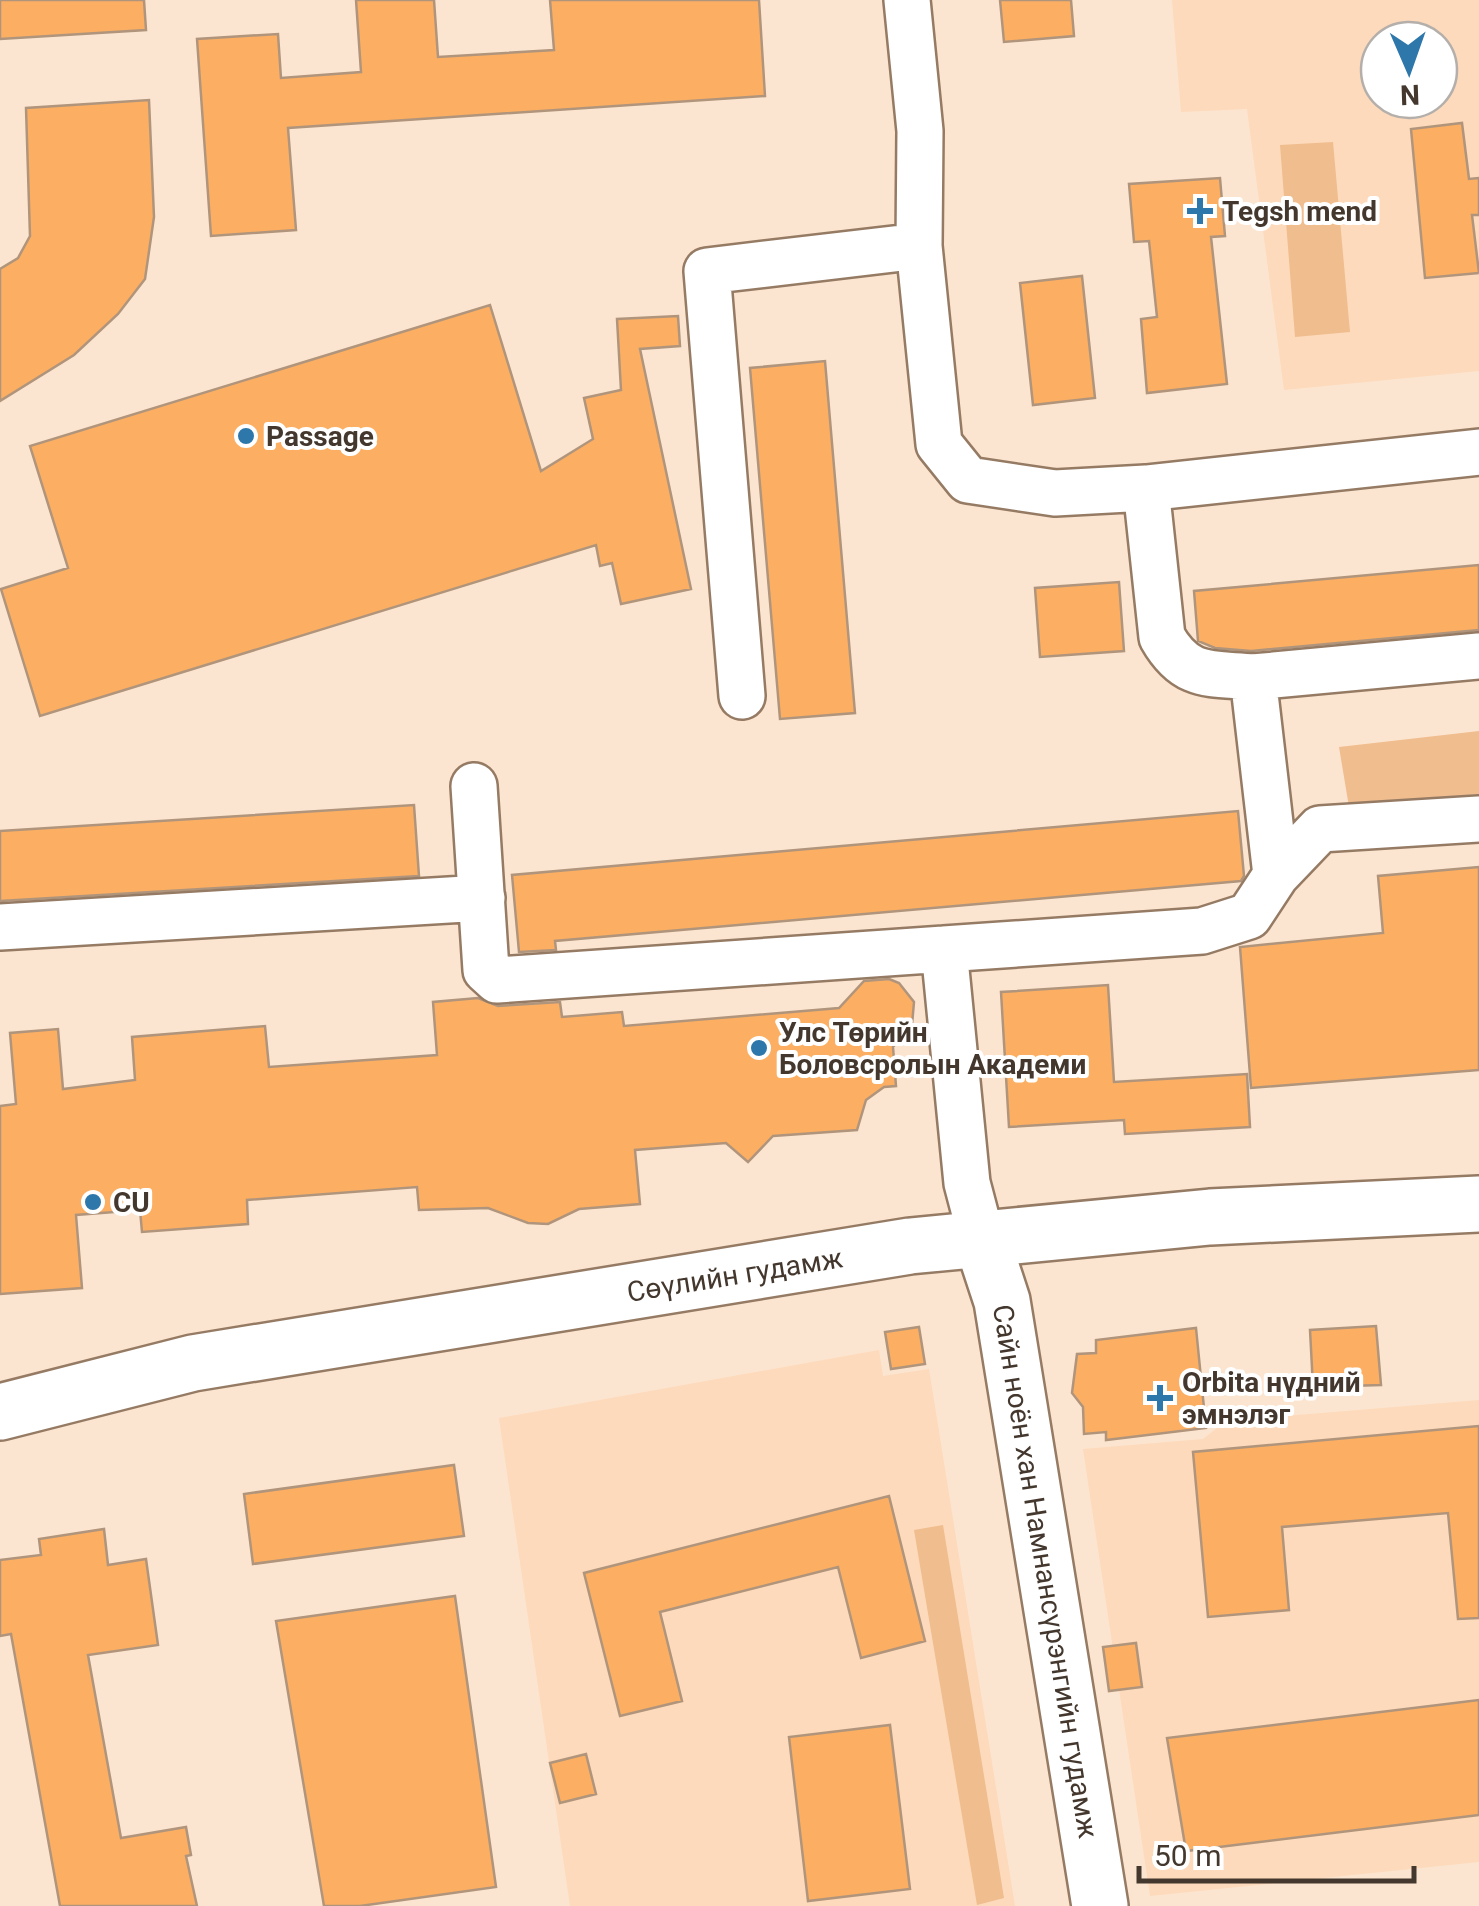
<svg xmlns="http://www.w3.org/2000/svg" width="1479" height="1906" viewBox="0 0 1479 1906" font-family="Roboto,sans-serif">
	<style>
		.built { fill: #fddabb; fill-rule: evenodd }
		.green { fill: #f0bd8e }
		.building { fill: #fcaf62; stroke: #b0957c; stroke-width: 2.5 }
		.lines { fill: none; stroke-linecap: round; stroke-linejoin: round }
		.minor-casing { stroke: #967b64; stroke-width: 50 }
		.major-casing { stroke: #967b64; stroke-width: 60 }
		.minor { stroke: #fff; stroke-width: 45 }
		.major { stroke: #fff; stroke-width: 55 }
		.poi-dot { fill: #2d77aa; stroke: #fff; stroke-width: 4 }
		.labels { text-anchor: middle; dominant-baseline: central; stroke-width: 8; stroke-linejoin: round; paint-order: stroke }
		.poi-label { font-size: 28px; font-weight: bold; fill: #44382e; stroke: #fff; text-anchor: start }
		.street-label { font-size: 28px; fill: #44382e; stroke: #fff }
	</style>
	<rect width="100%" height="100%" fill="#fce5d0"/>
	<path class="built" d="M 1172,0 L 1479,0 L 1479,371 L 1284,390 L 1247,109 L 1181,112 ZM 1379,40 L 1439,40 L 1439,100 L 1379,100 Z
		M 879,1350 L 883,1376 L 929,1369 L 1015,1906 L 570,1906 L 499,1418 Z
		M 1479,1400 L 1479,1862 L 1150,1896 L 1083,1449 L 1203,1439 L 1226,1421 Z"/>
	<path class="green" d="M 1333,142 L 1350,332 L 1295,337 L 1280,145 Z
		M 1479,731 L 1479,794 L 1349,807 L 1339,747 Z
		M 943,1525 L 1004,1898 L 977,1905 L 914,1530 Z"/>
	<path class="building" d="M 0,0 L 144,0 L 146,30 L 0,39 Z
		M 356,0 L 434,0 L 438,57 L 554,50 L 550,0 L 759,0 L 765,96 L 288,128 L 296,230 L 211,236 L 197,39 L 278,34 L 281,78 L 361,72 Z
		M 1000,0 L 1071,0 L 1074,36 L 1004,42 Z
		M 149,100 L 154,217 L 145,279 L 118,314 L 74,355 L 0,401 L 0,269 L 18,258 L 30,236 L 26,108 Z
		M 1462,123 L 1469,179 L 1479,178 L 1479,215 L 1472,215 L 1479,273 L 1425,278 L 1411,129 Z
		M 1220,178 L 1225,236 L 1211,237 L 1227,384 L 1147,393 L 1141,319 L 1157,317 L 1149,241 L 1134,242 L 1129,184 Z
		M 1082,276 L 1095,398 L 1033,405 L 1020,283 Z
		M 490,305 L 541,471 L 593,439 L 584,398 L 621,390 L 617,319 L 678,316 L 680,346 L 640,349 L 691,589 L 621,604 L 612,563 L 600,566 L 596,545 L 40,716 L 1,589 L 68,568 L 30,446 Z
		M 825,361 L 855,713 L 780,719 L 750,368 Z
		M 1479,565 L 1479,630 L 1251,651 L 1215,648 L 1198,641 L 1194,591 Z
		M 1119,582 L 1124,651 L 1040,657 L 1035,588 Z
		M 414,805 L 419,876 L 0,901 L 0,831 Z
		M 1238,811 L 1244,876 L 1241,881 L 555,941 L 556,950 L 519,952 L 512,875 Z
		M 1479,867 L 1479,1070 L 1251,1088 L 1240,947 L 1383,933 L 1378,876 Z
		M 889,979 L 899,983 L 914,1002 L 912,1025 L 893,1047 L 896,1086 L 884,1087 L 866,1100 L 857,1130 L 773,1136 L 748,1162 L 726,1143 L 635,1150 L 640,1204 L 579,1209 L 548,1224 L 528,1223 L 488,1208 L 419,1210 L 417,1187 L 247,1200 L 248,1224 L 142,1232 L 140,1210 L 76,1215 L 82,1288 L 0,1294 L 0,1106 L 16,1104 L 10,1033 L 58,1029 L 63,1089 L 135,1080 L 132,1037 L 265,1026 L 269,1067 L 437,1055 L 433,1002 L 478,998 L 498,1006 L 560,1002 L 562,1017 L 622,1012 L 624,1026 L 839,1008 L 864,981 Z
		M 1108,985 L 1114,1082 L 1247,1074 L 1250,1127 L 1125,1134 L 1124,1120 L 1009,1127 L 1001,992 Z
		M 1376,1326 L 1381,1385 L 1313,1387 L 1310,1330 Z
		M 919,1327 L 925,1364 L 891,1369 L 885,1332 Z
		M 1196,1328 L 1206,1428 L 1106,1440 L 1106,1432 L 1084,1434 L 1083,1407 L 1072,1393 L 1077,1354 L 1096,1353 L 1096,1340 Z
		M 1479,1426 L 1479,1618 L 1458,1619 L 1448,1513 L 1282,1527 L 1289,1610 L 1208,1617 L 1193,1452 Z
		M 454,1465 L 464,1536 L 253,1564 L 244,1494 Z
		M 889,1496 L 925,1641 L 861,1658 L 838,1567 L 660,1612 L 682,1701 L 620,1716 L 584,1573 Z
		M 104,1529 L 108,1565 L 146,1559 L 158,1645 L 88,1655 L 121,1838 L 186,1827 L 191,1855 L 186,1856 L 197,1906 L 60,1906 L 11,1634 L 0,1636 L 0,1560 L 41,1555 L 39,1539 Z
		M 455,1596 L 496,1887 L 360,1906 L 324,1906 L 276,1621 Z
		M 1136,1643 L 1142,1687 L 1109,1691 L 1103,1647 Z
		M 1479,1700 L 1479,1815 L 1186,1851 L 1167,1738 Z
		M 890,1725 L 910,1889 L 808,1901 L 789,1737 Z
		M 586,1754 L 596,1794 L 560,1803 L 550,1763 Z"/>
	<g class="lines">
		<g class="minor-casing">
			<path id="minor" d="M 907,0 L 920,131 L 919,246 L 939,444 L 968,480 L 1055,493 L 1146,488 L 1479,452
				M 1146,488 L 1162,637 C 1186,679 1209,673 1253,677 L 1276,875
				M 1253,677 L 1479,656
				M 742,696 L 707,271 L 919,246
				M 474,786 L 486,970 L 497,980 L 944,949 L 967,1183 L 982,1240
				M 0,927 L 482,898
				M 944,949 L 1202,931 L 1249,916 L 1276,875 L 1320,829 L 1479,819"/>
		</g>
		<g class="major-casing">
			<g id="major">
				<path id="s1" d="M 982,1240 L 1002,1301 L 1100,1906"/>
				<path id="s2" d="M 0,1412 L 193,1363 L 910,1246 L 1210,1217 L 1479,1204"/>
			</g>
		</g>
		<use href="#minor" class="minor"/>
		<use href="#major" class="major"/>
	</g>
	<g class="poi-dot">
		<path d="M1195 196h10v10h10v10h-10v10h-10v-10h-10v-10h10z"/>
		<circle cx="246" cy="436" r="10"/>
		<circle cx="759" cy="1048" r="10"/>
		<circle cx="93" cy="1202" r="10"/>
		<path d="M1155 1383h10v10h10v10h-10v10h-10v-10h-10v-10h10z"/>
	</g>
	<g class="labels">
		<g class="poi-label">
			<text x="1222" y="211">Tegsh mend</text>
			<text x="266" y="436">Passage</text>
			<text x="779" y="1032">Улс Төрийн<tspan x="779" dy="32">Боловсролын Академи</tspan></text>
			<text x="113" y="1202">CU</text>
			<text x="1182" y="1382">Orbita нүдний<tspan x="1182" dy="32">эмнэлэг</tspan></text>
		</g>
		<g class="street-label">
			<text stroke="none"><textPath href="#s2" startOffset="748">Сөүлийн гудамж</textPath></text>
			<text stroke="none"><textPath href="#s1" startOffset="338">Сайн ноён хан Намнансүрэнгийн гудамж</textPath></text>
		</g>
	</g>
	<g transform="translate(1409 70) rotate(178)"><circle r="48" fill="#ffffff" stroke="#b4afab" stroke-width="2.5"/>
	<path d="M0-8L18 38L0 25L-18 38Z" fill="#2d77aa"/>
	<text y="-15" font-size="28" font-weight="bold" text-anchor="middle" fill="#44382e">N</text>
	</g>
	<path d="M1139 1866v15h275v-15" fill="none" stroke="#44382e" stroke-width="5"/>
	<text x="1154" y="1866" font-size="30" fill="#44382e" stroke="#ffffff" stroke-width="8" paint-order="stroke">50 m</text>
</svg>
